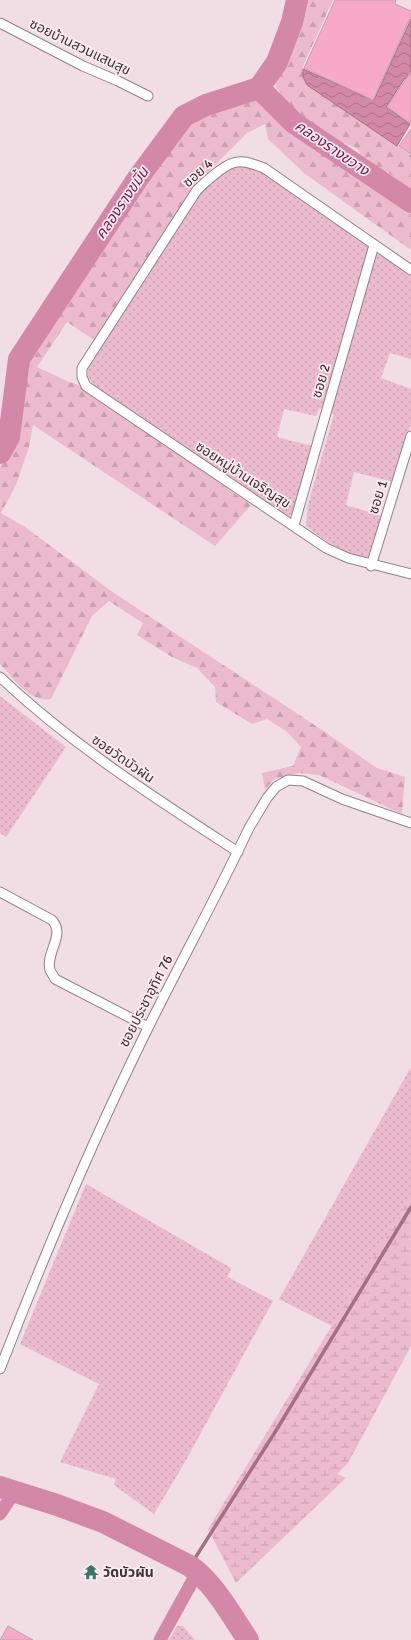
<svg xmlns="http://www.w3.org/2000/svg" width="411" height="1640" viewBox="0 0 411 1640" font-family="Signika,'Noto Sans Thai',sans-serif">
	<style>
		.grass { fill: url(#grass-dots) }
		.forest { fill: url(#forest-firs) }
		.wetland { fill: url(#wetland-marsh) }
		.water { fill: url(#water-waves); stroke: #a66f85 }
		.lines { fill: none; stroke-linecap: round; stroke-linejoin: round }
		.stream { stroke: #a66f85; stroke-width: 3.5 }
		.canal { stroke: #d488a7; stroke-width: 13 }
		.river { stroke: #d488a7; stroke-width: 22 }
		.building { fill: #f8a8c8; stroke: #b8a6ac }
		.street-casing { stroke: #928188; stroke-width: 11 }
		.street { stroke: #fff; stroke-width: 9 }
		.labels { text-anchor: middle; dominant-baseline: central; stroke-width: 3.5; stroke-linejoin: round; paint-order: stroke }
		.street-label { font-size: 14px; fill: #3c3537; stroke: #feebf2 }
		.poi-label { font-size: 14px; font-weight: bold; fill: #3c3537; stroke: #feebf2; text-anchor: start }
		.water-label { font-size: 15px; font-style: italic; fill: #751a49; stroke: #feebf2 }
	</style>
	<defs>
		<pattern id="grass-dots" width="8" height="8" patternUnits="userSpaceOnUse"><rect width="8" height="8" fill="#ebbacc"/><path d="M2 2h.1M6 6h.1" fill="none" stroke="#caa0b0" stroke-width="1.8" stroke-linecap="round"/></pattern>
		<pattern id="forest-firs" width="22" height="20" patternUnits="userSpaceOnUse"><rect width="22" height="20" fill="#ebbacc"/><path d="M5 1l3.5 6h-7zM16 11l3.5 6h-7z" fill="#caa0b0"/></pattern>
		<pattern id="wetland-marsh" width="20" height="14" patternUnits="userSpaceOnUse"><rect width="20" height="14" fill="#ebbacc"/><path d="M1 5h8M5 5V1M11 12h8M15 12V8" fill="none" stroke="#caa0b0"/></pattern>
		<pattern id="water-waves" width="16" height="10" patternUnits="userSpaceOnUse"><rect width="16" height="10" fill="#d488a7"/><path d="M0 5q4-4 8 0t8 0" fill="none" stroke="#ad7089"/></pattern>
	</defs>
	<rect width="100%" height="100%" fill="#f1dee5"/>
	<path class="grass" d="M 248,166 L 267,174 L 411,275 L 411,359 L 390,353 L 381,378 L 411,389 L 411,424 L 393,482 L 354,472 L 346,505 L 382,516 L 370,558 L 350,554 L 326,541 L 306,526 L 308,504 L 334,414 L 320,408 L 316,416 L 284,409 L 277,437 L 312,446 L 295,510 L 289,516 L 284,515 L 94,386 L 88,376 L 88,366 L 198,194 L 217,177 L 233,167 Z
		M 0,696 L 66,747 L 6,837 L 0,833 Z
		M 411,1067 L 411,1196 L 332,1326 L 279,1299 Z
		M 86,1184 L 231,1268 L 228,1277 L 273,1301 L 185,1462 L 154,1514 L 114,1485 L 116,1479 L 60,1462 L 99,1384 L 20,1344 Z
		M 177,1626 L 183,1626 L 195,1640 L 169,1640 Z"/>
	<path class="forest" d="M 304,0 L 333,0 L 303,66 L 303,77 L 307,85 L 411,155 L 411,190 L 387,172 L 369,165 L 356,148 L 313,131 L 300,120 L 276,87 L 277,71 Z
		M 254,97 L 274,109 L 411,208 L 411,250 L 304,173 L 268,139 L 265,124 L 247,133 L 202,178 L 94,340 L 67,322 L 37,367 L 69,382 L 79,385 L 251,505 L 215,546 L 33,425 L 29,447 L 16,485 L 1,513 L 25,527 L 114,593 L 310,722 L 377,768 L 405,777 L 402,814 L 319,775 L 299,773 L 274,779 L 265,790 L 262,773 L 293,766 L 301,747 L 286,731 L 267,719 L 252,724 L 216,702 L 215,687 L 197,668 L 172,657 L 137,635 L 143,623 L 109,601 L 92,616 L 51,699 C 30,703 13,678 0,664 L 0,467 L 18,427 L 24,361 L 44,325 L 134,191 L 188,121 L 231,101 Z"/>
	<path class="wetland" d="M 411,1196 L 411,1346 L 348,1463 L 337,1474 L 346,1478 L 236,1583 L 208,1529 Z"/>
	<path class="water" d="M 411,19 L 411,82 L 405,78 L 386,107 L 410,124 L 397,146 L 307,85 L 303,77 L 303,69 L 374,100 Z"/>
	<g class="lines">
		<path class="stream" d="M 190,1566 L 277,1429 L 411,1207"/>
		<path class="canal" d="M 0,1514 L 15,1491
			M 160,1640 L 198,1571"/>
		<path class="river" d="M 259,88 L 294,123 L 411,202
			M 0,453 L 9,437 L 19,359 L 138,178 L 184,116 L 206,105 L 259,88 L 277,62 L 292,22 L 297,0
			M 0,1487 L 57,1505 L 103,1522 L 190,1566 C 214,1583 232,1616 248,1640"/>
	</g>
	<path class="building" d="M 335,0 L 396,0 L 395,4 L 411,11 L 411,16 L 373,100 L 304,68 Z
		M 411,72 L 411,123 L 387,107 Z
		M 411,129 L 411,154 L 399,146 Z
		M 8,1626 L 33,1640 L 0,1640 Z"/>
	<g class="lines">
		<g class="street-casing">
			<path id="street" d="M 0,23 L 83,66 L 118,81 L 148,96
				M 411,270 L 264,168 C 255,165 243,159 233,163 C 223,166 205,182 197,190 L 82,368 L 82,377 L 86,386 L 326,548 L 348,558 L 411,574
				M 294,525 L 374,245
				M 371,566 L 411,436
				M 0,677 C 72,745 155,798 238,852
				M 0,892 L 52,920 C 66,935 45,953 50,970 C 51,973 54,976 55,979 L 148,1027
				M 0,1369 C 45,1253 93,1139 148,1028 C 181,961 217,896 249,828 L 267,798 L 276,787 L 288,780 L 303,781 L 342,799 L 411,823"/>
		</g>
		<use href="#street" class="street"/>
	</g>
	<defs>
		<g id="temple-bare" transform="scale(1.2)"><path d="M0-6L5-2H3V0L6.5 2.5H4V6H1.5V3h-3V6H-4V2.5H-6.5L-3 0V-2H-5Z" fill="#377766" stroke="#feebf2" stroke-width="2.5" paint-order="stroke"/></g>
	</defs>
	<g fill-rule="evenodd">
		<use href="#temple-bare" x="91" y="1572"/>
	</g>
	<g class="labels">
		<g class="street-label">
			<text transform="translate(80 47) rotate(26)">ซอยบ้านสวนแสนสุข</text>
			<text transform="translate(198 173) rotate(-42)">ซอย 4</text>
			<text transform="translate(321 381) rotate(-74)">ซอย 2</text>
			<text transform="translate(243 475) rotate(33)">ซอยหมู่บ้านเจริญสุข</text>
			<text transform="translate(378 497) rotate(-73)">ซอย 1</text>
			<text transform="translate(123 759) rotate(35)">ซอยวัดบัวผัน</text>
			<text transform="translate(146 1001) rotate(-63)">ซอยประชาอุทิศ 76</text>
		</g>
		<g class="poi-label">
			<text x="103" y="1572">วัดบัวผัน</text>
		</g>
		<g class="water-label">
			<text transform="translate(332 148) rotate(34)">คลองรางขวาง</text>
			<text transform="translate(122 203) rotate(-56)">คลองรางขมิ้น</text>
		</g>
	</g>
</svg>
